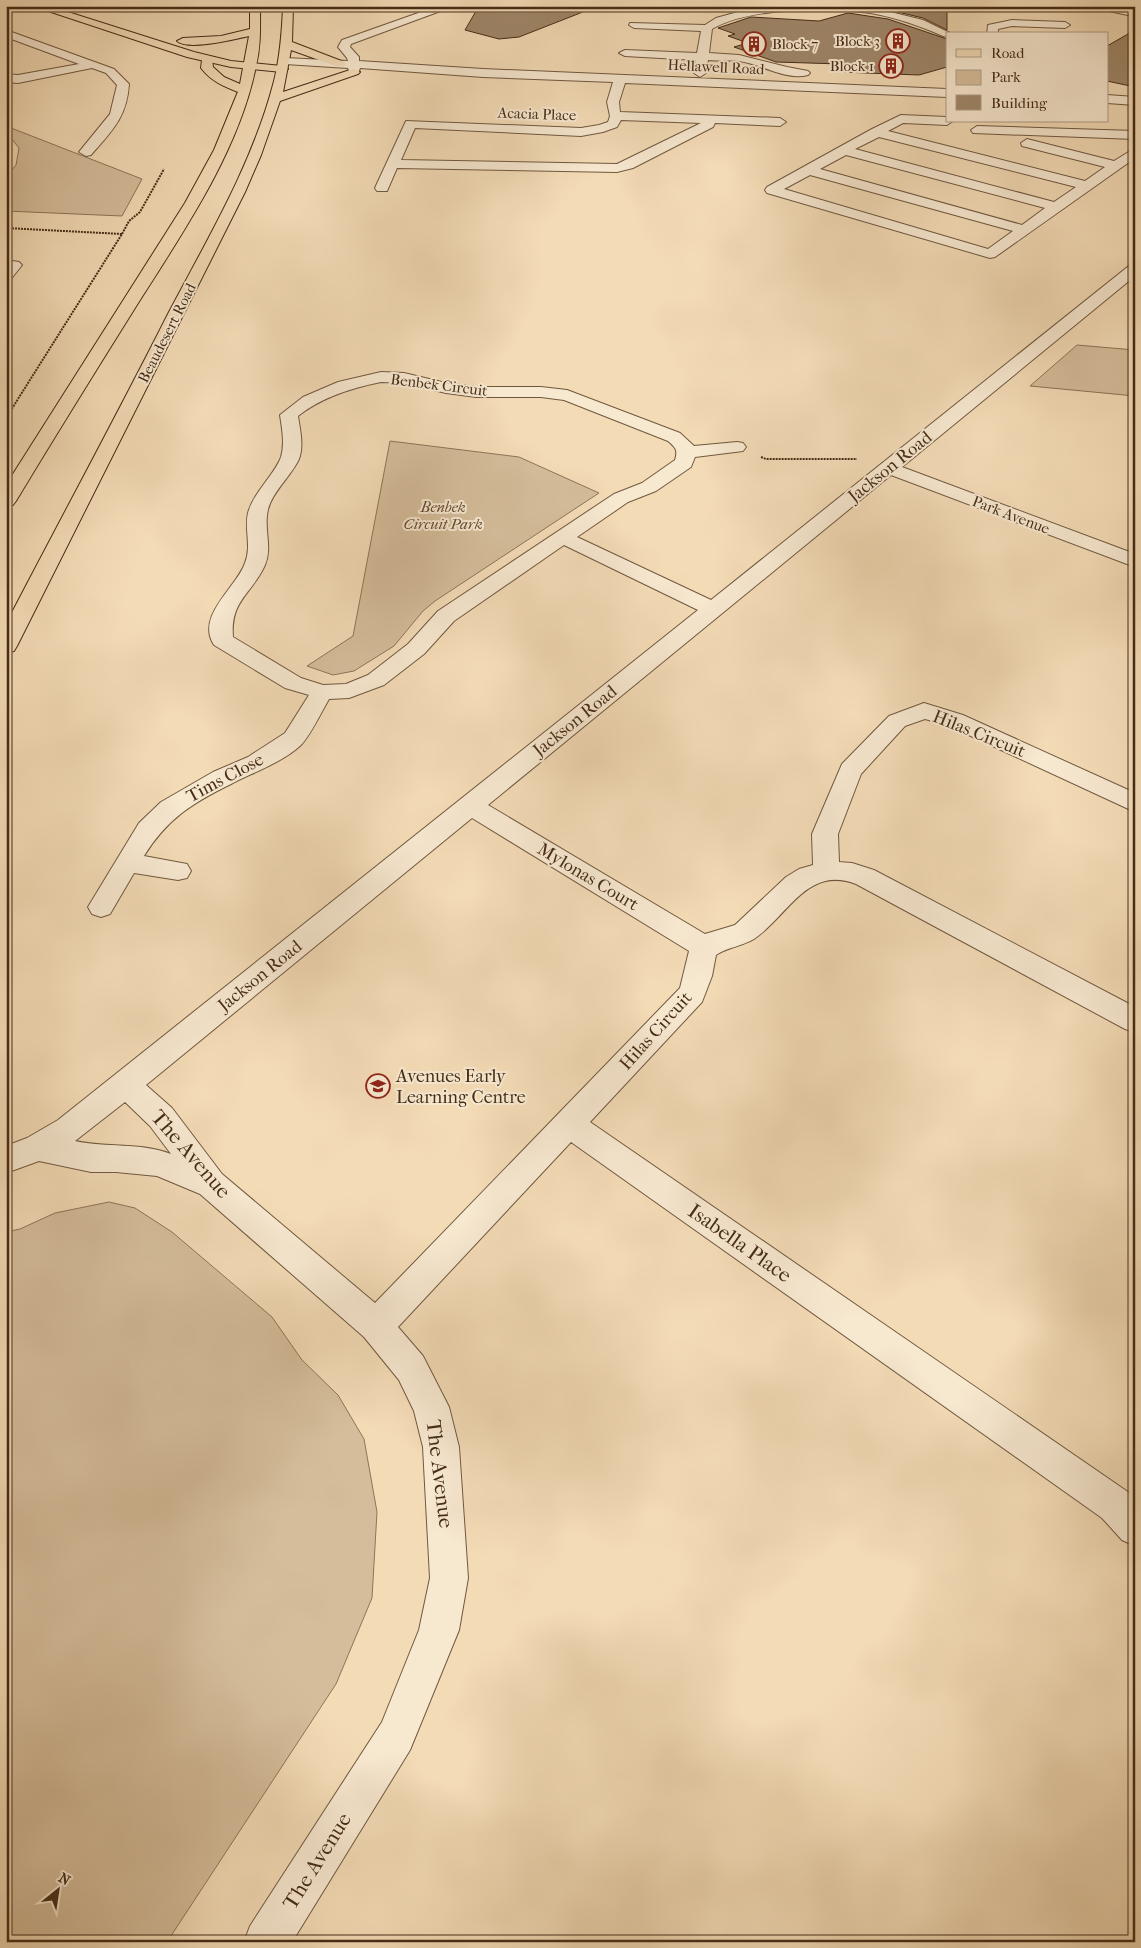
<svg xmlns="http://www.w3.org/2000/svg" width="1141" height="1948" viewBox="0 0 1141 1948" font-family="'IM FELL French Canon',serif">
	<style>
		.green { fill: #d5bd9b; stroke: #8d7459 }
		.building { fill: #9f876a; stroke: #452c17 }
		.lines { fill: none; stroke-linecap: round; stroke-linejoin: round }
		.minor-casing { stroke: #70583f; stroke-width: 2 }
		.major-casing { stroke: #452c17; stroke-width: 2 }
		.highway-casing { stroke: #452c17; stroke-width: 2 }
		.path { stroke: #452c17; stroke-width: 2; stroke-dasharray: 2 1; stroke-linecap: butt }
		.minor { fill: #f7e8d0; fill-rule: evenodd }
		.major { fill: #f3dbb6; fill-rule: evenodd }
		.highway { fill: #f3dbb6; fill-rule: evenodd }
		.labels { text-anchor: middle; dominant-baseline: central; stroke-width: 4; stroke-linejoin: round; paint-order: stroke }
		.far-poi-label { font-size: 15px; fill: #452c17; stroke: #f7e8d0; text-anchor: end }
		.far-street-label { font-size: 15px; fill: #452c17; stroke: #f7e8d0 }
		.far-park-label { font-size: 15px; font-style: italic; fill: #624931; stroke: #f7e8d0 }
		.street-label { font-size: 18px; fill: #452c17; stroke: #f7e8d0 }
		.poi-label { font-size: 18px; fill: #452c17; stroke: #f7e8d0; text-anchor: start }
		.near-street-label { font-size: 21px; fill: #452c17; stroke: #f7e8d0 }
	</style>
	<rect width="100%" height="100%" fill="#f3dbb6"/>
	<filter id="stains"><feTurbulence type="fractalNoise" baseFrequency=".004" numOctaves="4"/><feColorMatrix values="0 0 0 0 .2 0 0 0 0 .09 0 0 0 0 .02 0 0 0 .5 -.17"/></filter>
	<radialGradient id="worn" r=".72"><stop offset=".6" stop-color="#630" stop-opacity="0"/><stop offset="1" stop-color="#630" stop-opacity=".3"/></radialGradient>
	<path class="green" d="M 6,126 L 142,179 L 122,216 L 6,211 L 6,177 L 16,165 L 19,148 L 6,132 Z
		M 1077,345 L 1135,350 L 1135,396 L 1030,386 Z
		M 390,441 L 519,457 L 599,493 L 435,601 L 423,611 L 394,646 L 354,671 L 333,675 L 307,666 L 353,636 Z
		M 109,1202 L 135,1208 L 172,1232 L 272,1317 L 302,1360 L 338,1395 L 364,1439 L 377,1512 L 372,1598 L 336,1684 L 167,1942 L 6,1942 L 6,1232 L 20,1229 L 55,1213 Z"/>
	<path class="building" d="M 479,6 L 593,6 L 593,8 L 519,37 L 499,39 L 465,30 Z
		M 885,6 L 947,6 L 947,30 L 923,18 L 881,8 Z
		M 848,13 L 888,19 L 947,39 L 947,67 L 919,75 L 841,72 L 841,64 L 776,62 L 734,47 L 748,43 L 728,36 L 735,34 L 718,28 L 751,17 L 819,21 Z
		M 1135,30 L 1135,87 L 1107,81 L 1107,46 Z"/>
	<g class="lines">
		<g class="minor-casing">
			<path id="minor" d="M 438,6 L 454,6 L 351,44 L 350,47 L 359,57 L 359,61 L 483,69 L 947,89 L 947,97 L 625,83 L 619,102 L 620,112 L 780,118 L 786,122 L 780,126 L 715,123 L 713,127 L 633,168 L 617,172 L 397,168 L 387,191 L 377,191 L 375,188 L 406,121 L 581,128 L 599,125 L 608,122 L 610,116 L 607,102 L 613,82 L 483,77 L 360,68 L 358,74 L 350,74 L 348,68 L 285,64 L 279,61 L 285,58 L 348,61 L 347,58 L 338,47 L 342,40 ZM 621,120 L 701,123 L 617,164 L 401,160 L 415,128 L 581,136 L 603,132 L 617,127 Z
				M 780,6 L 870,7 L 923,20 L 952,34 L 947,34 L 947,37 L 943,36 C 920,26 895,17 870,13 C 828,7 749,7 712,29 L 709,53 L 739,55 L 787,67 L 808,71 L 810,73 L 808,75 C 786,81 761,64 739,61 C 729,60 718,61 708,60 L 706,73 L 700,77 L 694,73 L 696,60 L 625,56 L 619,53 L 625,50 L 697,53 L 701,31 L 634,28 L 629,25 L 630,23 L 705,25 L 716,18 L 738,12 Z
				M 1093,6 L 1115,6 L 1132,10 L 1133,12 L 1128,15 L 1094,8 Z
				M 1012,20 L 1065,22 L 1070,25 L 1065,28 L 1012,26 L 998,29 L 998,34 L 987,34 L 988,25 Z
				M 6,30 L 114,69 L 129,84 C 127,117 112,131 91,155 L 86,156 L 79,152 L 110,114 L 117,85 L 106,73 L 92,68 L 18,83 L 6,82 L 6,74 L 18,75 L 79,64 L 6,37 Z
				M 1107,95 L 1135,97 L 1135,105 L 1107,103 Z
				M 901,115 L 947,117 L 947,121 L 953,121 L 947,125 L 903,123 L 888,131 L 1085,181 L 1105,167 L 1022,146 L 1021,143 L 1027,139 L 1114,161 L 1135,148 L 1135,158 L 995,257 L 990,258 L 767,193 L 765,190 L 767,187 L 872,129 ZM 879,137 L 1076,187 L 1054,202 L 855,149 ZM 846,155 L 1045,208 L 1022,225 L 820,169 ZM 810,175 L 1013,231 L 988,249 L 784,189 Z
				M 977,126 L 1135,131 L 1135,139 L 973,133 L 971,130 Z
				M 6,260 L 19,262 L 22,265 L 11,279 L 6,281 Z
				M 1135,264 L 1135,276 L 902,467 L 1135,554 L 1135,567 L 891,475 L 488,805 L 705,934 L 735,925 L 786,877 L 799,869 L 813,865 L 812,834 L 842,764 L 889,716 L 924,703 L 963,715 L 1135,793 L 1135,812 L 947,725 L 925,719 L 905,726 L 861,774 L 838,834 L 839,862 L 852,863 L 874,870 L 1135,1007 L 1135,1032 L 1125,1029 L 856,884 C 807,865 788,916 754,939 C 743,946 728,947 716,955 L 712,976 L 702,1002 L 590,1122 L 1128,1492 L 1135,1499 L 1135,1546 L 1122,1540 L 1102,1518 L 571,1142 L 398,1327 L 423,1356 L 449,1407 L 459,1447 L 468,1578 L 459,1630 L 410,1750 L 292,1942 L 244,1942 L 250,1926 L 382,1722 L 419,1630 L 430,1578 L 423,1447 L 414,1411 L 399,1380 L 364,1337 L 200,1194 L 157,1176 L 116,1172 L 91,1172 L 39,1161 L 6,1173 L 6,1146 L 27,1138 L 58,1120 L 698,610 L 564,545 L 454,621 L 424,654 L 384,685 L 349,698 L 329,699 C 322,711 310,736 301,745 C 283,762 252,773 231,784 C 192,803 167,819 144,856 L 187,864 L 191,871 L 187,878 L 178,880 L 134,873 L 110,914 L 101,917 L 92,914 L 88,907 L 139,823 L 161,802 L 213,772 L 248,757 L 285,733 L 309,695 L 285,688 L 214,645 C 195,616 237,587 245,563 C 252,546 244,529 248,513 C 253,493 275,474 281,457 C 285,444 282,428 280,415 L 303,397 L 338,382 L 381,372 L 404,373 L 446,383 L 476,387 L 541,387 L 567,390 L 680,433 L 694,446 L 737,442 L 743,443 L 746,447 L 743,451 L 695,457 L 691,467 L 656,491 L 628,502 L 577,537 L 711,600 L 1130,265 ZM 381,382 L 404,383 L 446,393 L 476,397 L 541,397 L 564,400 L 668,441 C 676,448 678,450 675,460 L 642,483 L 614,494 L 438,611 L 408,644 L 368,675 L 346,684 L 323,685 L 301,678 L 233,637 C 230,600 252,594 265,565 C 272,549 265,532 267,516 C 268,495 291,477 299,459 C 304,446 300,429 298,416 C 322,397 351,388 381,382 ZM 472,818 L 689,951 L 680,988 L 375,1303 L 222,1174 L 172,1108 L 146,1085 ZM 125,1102 L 150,1126 L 171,1154 C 140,1142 106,1148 75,1141 Z"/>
		</g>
		<g class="major-casing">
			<path id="major" d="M 33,6 L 49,6 L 194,52 L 231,61 L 282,66 L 288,69 L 282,72 L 231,67 L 187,57 Z"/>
		</g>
		<g class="highway-casing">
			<path id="highway" d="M 250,6 L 260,6 C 260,27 261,45 256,66 C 239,152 181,235 135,308 C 95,372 55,436 16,501 L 13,505 L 6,507 L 6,485 L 185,203 L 214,150 L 237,94 L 238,92 C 223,86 211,81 201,68 L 202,60 L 208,57 L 212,58 L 213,67 L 224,77 L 240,84 L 249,36 C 235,39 188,51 177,41 L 183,38 L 221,36 L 250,29 Z
				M 283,6 L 293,6 L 292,42 L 344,62 L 346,64 L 344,66 L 336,66 L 291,50 L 283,92 L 350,70 L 354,69 L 360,72 L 358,74 L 280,101 L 261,155 L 245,192 L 17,646 L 14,651 L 6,653 L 6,624 C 60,520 116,417 169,312 C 208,238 253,163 274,81 C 280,57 282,32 283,6 Z"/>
		</g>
		<path class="path" d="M 6,228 L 122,234 L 6,418
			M 122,234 L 129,221 L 140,212 L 164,169
			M 761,457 L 766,459 L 857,459"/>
		<use href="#minor" class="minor"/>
		<use href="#major" class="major"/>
		<use href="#highway" class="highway"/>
	</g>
	<defs>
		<g id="building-ring" transform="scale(1.25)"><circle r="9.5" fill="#f7e8d0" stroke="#8f2418" stroke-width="1.5"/><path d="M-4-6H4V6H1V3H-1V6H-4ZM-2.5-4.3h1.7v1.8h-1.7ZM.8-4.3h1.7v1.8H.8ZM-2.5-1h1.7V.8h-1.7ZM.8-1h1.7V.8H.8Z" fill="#8f2418"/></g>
		<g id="school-ring" transform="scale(1.25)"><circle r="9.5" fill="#f7e8d0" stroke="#8f2418" stroke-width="1.5"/><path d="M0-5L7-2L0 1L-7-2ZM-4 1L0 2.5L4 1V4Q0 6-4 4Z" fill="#8f2418"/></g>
	</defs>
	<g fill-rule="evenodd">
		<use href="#building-ring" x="898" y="41"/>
		<use href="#building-ring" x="754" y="44"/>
		<use href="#building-ring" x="891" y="66"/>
		<use href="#school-ring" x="378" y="1086"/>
	</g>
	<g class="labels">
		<g class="far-poi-label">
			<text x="880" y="41">Block 3</text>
			<text x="772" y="44" text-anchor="start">Block 7</text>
			<text x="874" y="66">Block 1</text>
		</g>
		<g class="far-street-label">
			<text transform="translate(716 67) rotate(3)">Hellawell Road</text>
			<text transform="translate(537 114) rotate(2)">Acacia Place</text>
			<text transform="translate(167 333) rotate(-63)">Beaudesert Road</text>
			<text transform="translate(439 385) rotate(7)">Benbek Circuit</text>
			<text transform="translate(1011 515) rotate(21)">Park Avenue</text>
		</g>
		<g class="far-park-label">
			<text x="443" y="507">Benbek<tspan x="443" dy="17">Circuit Park</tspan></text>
		</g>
		<g class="street-label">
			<text transform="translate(890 467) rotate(-39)">Jackson Road</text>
			<text transform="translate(575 721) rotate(-39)">Jackson Road</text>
			<text transform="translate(979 734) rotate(22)">Hilas Circuit</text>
			<text transform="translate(225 778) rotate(-28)">Tims Close</text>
			<text transform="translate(588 877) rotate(31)">Mylonas Court</text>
			<text transform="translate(260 976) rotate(-39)">Jackson Road</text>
			<text transform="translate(656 1031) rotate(-48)">Hilas Circuit</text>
		</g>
		<g class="poi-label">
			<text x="396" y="1076">Avenues Early<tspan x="396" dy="21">Learning Centre</tspan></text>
		</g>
		<g class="near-street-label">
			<text transform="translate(191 1154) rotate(49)">The Avenue</text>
			<text transform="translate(740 1243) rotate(35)">Isabella Place</text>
			<text transform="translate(440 1474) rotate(83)">The Avenue</text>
			<text transform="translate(317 1861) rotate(-58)">The Avenue</text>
		</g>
	</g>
	<rect width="1141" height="1948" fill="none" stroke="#f3dbb6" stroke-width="25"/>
	<rect x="8" y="8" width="1126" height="1933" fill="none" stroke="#452c17" stroke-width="2.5"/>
	<rect x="12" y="12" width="1116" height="1923" fill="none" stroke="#452c17"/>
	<rect x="946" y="32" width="162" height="90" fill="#f7e8d0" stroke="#b09d86"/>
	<rect x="956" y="49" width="25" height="8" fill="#f3dbb6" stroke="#b09d86"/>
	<text x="991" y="58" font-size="15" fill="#452c17">Road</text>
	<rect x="956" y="70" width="25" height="15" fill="#d5bd9b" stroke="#b09d86"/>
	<text x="991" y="82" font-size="15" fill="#452c17">Park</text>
	<rect x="956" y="95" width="25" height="15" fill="#9f876a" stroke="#b09d86"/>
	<text x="991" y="108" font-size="15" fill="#452c17">Building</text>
	<g transform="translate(58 1890) rotate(30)" stroke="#f7e8d0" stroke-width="4" paint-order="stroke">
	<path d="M0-4L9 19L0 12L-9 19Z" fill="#452c17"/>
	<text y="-8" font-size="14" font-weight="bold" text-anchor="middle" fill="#452c17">N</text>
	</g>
	<rect width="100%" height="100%" filter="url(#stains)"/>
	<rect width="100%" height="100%" fill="url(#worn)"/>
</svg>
